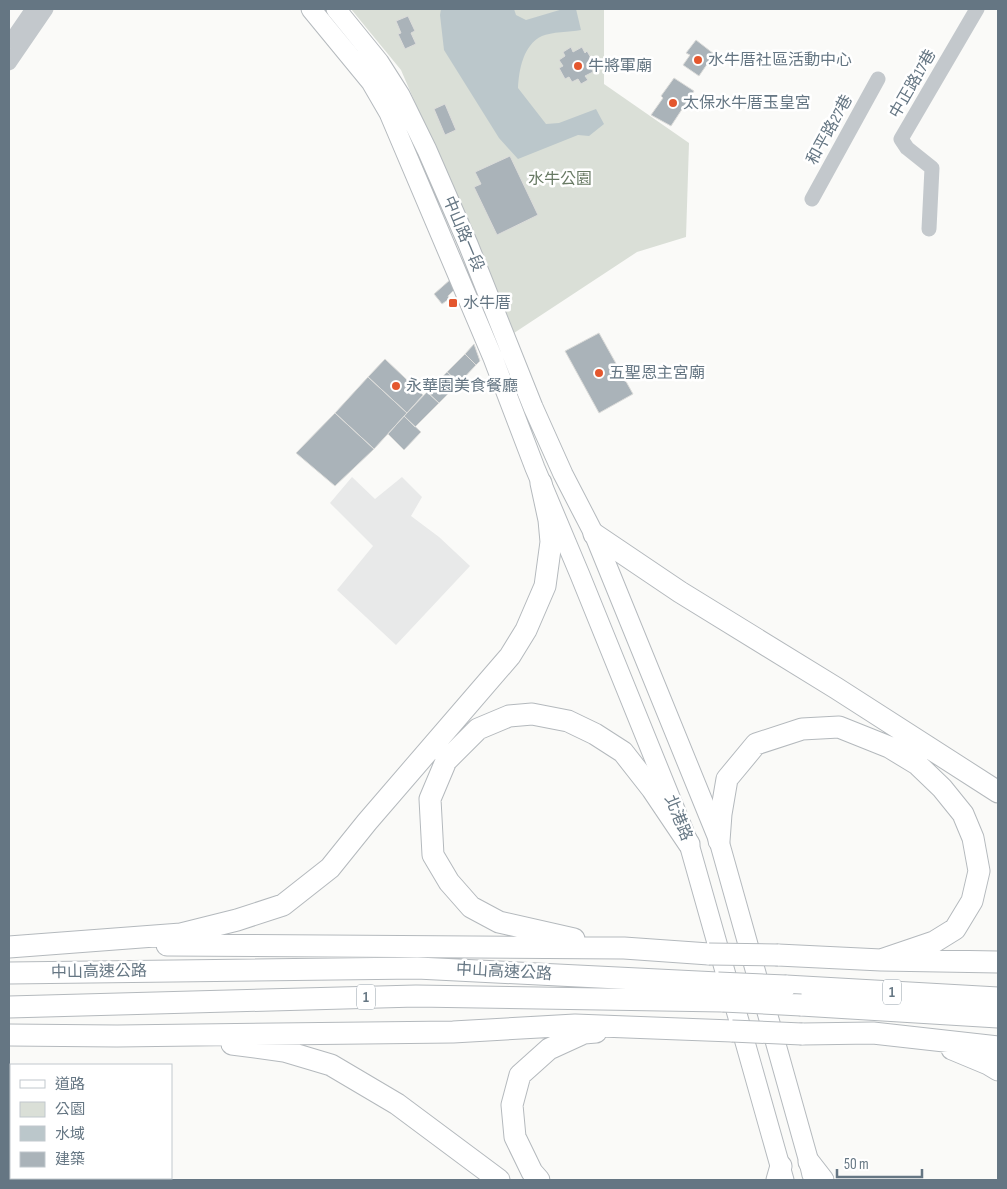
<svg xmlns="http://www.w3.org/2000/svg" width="1007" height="1189" viewBox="0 0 1007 1189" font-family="'Sofia Sans Condensed','Noto Sans TC',sans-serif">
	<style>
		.built { fill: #e8e9e9 }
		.green { fill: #dadfd7 }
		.water { fill: #bbc7cb }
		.building { fill: #aab3b9; stroke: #dcdcda }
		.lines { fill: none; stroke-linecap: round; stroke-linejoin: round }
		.major-casing { stroke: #b5babe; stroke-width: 21 }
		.highway-casing { stroke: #b4b9bd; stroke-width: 23 }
		.minor { stroke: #c3c8cc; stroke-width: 15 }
		.major { stroke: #fff; stroke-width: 19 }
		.highway { stroke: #fff; stroke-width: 21 }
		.highway-bridge-casing { stroke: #b4b9bd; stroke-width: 23; stroke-linecap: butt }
		.highway-bridge { stroke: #fff; stroke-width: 21 }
		.poi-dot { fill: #e4572e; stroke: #fff; stroke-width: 2 }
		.labels { text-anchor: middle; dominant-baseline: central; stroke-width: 5; stroke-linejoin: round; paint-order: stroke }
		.shield { fill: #fff; stroke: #939fa8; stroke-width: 1 }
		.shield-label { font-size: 15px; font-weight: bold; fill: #657683 }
		.poi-label { font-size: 16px; fill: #657683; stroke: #fff; text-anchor: start }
		.street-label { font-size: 16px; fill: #657683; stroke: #fff }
		.park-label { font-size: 16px; fill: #687a64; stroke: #fff }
	</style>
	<rect width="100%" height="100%" fill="#fafaf8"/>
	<path class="built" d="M 352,477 L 375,499 L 402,477 L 422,497 L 411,516 L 439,537 L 470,566 L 396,645 L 337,590 L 373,546 L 330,503 Z"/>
	<path class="green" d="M 351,9 L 604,9 L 604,84 L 689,143 L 686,237 L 637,252 L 514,333 L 401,70 Z"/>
	<path class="water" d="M 441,9 L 514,9 L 516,15 L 526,20 L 563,9 L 576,9 L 581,30 C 570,32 551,32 542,36 C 523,45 519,70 518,88 L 546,124 L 559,123 L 596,109 L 604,124 L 589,136 L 578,135 L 518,159 L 499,138 L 444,50 L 440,15 Z"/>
	<path class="building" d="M 408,16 L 415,31 L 411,33 L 416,44 L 405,49 L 398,34 L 401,33 L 396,21 Z
		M 696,40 L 714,54 L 699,76 L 683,65 L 690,55 L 686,53 Z
		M 571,47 L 573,52 L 582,47 L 585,53 L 587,51 L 595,65 L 591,67 L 593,72 L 585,76 L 588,80 L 581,84 L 578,79 L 572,82 L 569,77 L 565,79 L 559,68 L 563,66 L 559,60 L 565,56 L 563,52 Z
		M 674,78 L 694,91 L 671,126 L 651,115 L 663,98 L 661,96 Z
		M 445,104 L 456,130 L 445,135 L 434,109 Z
		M 510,156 L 538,215 L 497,235 L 474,187 L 481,184 L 475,172 Z
		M 451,279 L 454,290 L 448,296 L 449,299 L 442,304 L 434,294 Z
		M 599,333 L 633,394 L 599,413 L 565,351 Z
		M 474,344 L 480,361 L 476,365 L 465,354 Z
		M 465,354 L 476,365 L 459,383 L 447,372 Z
		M 385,359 L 423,395 L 407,413 L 368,377 Z
		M 447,372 L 459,383 L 439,403 L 427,392 Z
		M 368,377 L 407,413 L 374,449 L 335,413 Z
		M 427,392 L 439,403 L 415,427 L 404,416 Z
		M 335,413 L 374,449 L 335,486 L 296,453 Z
		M 404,416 L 421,432 L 404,450 L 388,434 Z"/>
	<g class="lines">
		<g class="major-casing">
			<path id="major" d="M 311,9 L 371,82 L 389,113 L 493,358 L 535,468 L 580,575 L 689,844 L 784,1180
				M 336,9 L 379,62 L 400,95 L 427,150 L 468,244 L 533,407 L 563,474 L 594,534 L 719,841 L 809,1162 L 812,1175"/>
		</g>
		<g class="highway-casing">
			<path id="highway" d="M 594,534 L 680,592 L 836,688 L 998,792
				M 719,841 L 721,814 L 727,779 L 756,744 L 802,729 L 839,727 L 889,747 L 917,764 L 942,788 L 963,814 L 973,838 L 979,871 L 972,901 L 955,929 L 934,942 L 881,960
				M 574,939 L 499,922 L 471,907 L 449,882 L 433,855 L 430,799 L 446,761 L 478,729 L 509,716 L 532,714 L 568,721 L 595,734 L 623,752 L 652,789 L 689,844
				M 167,945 L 624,948 L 709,954
				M 9,947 L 181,934 L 237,920 L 283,905 L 330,868 L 367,822 L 510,656 L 526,630 L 545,586 L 551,542 L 549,520 L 541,483
				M 778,955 L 881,960 L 998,962
				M 9,973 L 417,968 L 718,983
				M 786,986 L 998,998
				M 801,1005 L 998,1017
				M 9,1007 L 416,996 L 723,1001
				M 802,1034 L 873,1033 L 998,1047
				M 9,1035 L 117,1036 L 453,1032 L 575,1025 L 732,1031
				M 232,1044 L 284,1051 L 331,1065 L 397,1104 L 499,1180
				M 952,1049 L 988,1064 L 998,1070
				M 809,1162 L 823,1180
				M 539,1180 L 532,1172 L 515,1137 L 512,1105 L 520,1075 L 549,1049 L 584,1033 L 596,1032
				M 777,1180 L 781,1166"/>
		</g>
		<path class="minor" d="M 11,41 L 33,9
			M 9,63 L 46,9
			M 812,199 L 878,79
			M 929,229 L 932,168 L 907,148 L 901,139 L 977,9
			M 9,1152 L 11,1152
			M 153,1178 L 164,1180"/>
		<use href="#major" class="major"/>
		<use href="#highway" class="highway"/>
		<g class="highway-bridge-casing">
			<path id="highway-bridge" d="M 709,954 L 778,955
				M 718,983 L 786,986
				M 723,1001 L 801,1005
				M 732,1031 L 802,1034"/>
		</g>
		<use href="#highway-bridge" class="highway-bridge"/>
	</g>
	<g class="poi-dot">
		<circle cx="698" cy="60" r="5"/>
		<circle cx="578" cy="66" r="5"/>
		<circle cx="673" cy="103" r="5"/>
		<rect x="448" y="298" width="10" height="10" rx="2.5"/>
		<circle cx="599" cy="373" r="5"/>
		<circle cx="396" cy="386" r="5"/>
	</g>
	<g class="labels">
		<g class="shield">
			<rect x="883" y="979.5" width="18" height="25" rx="4"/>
			<rect x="357" y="984.5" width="18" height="25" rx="4"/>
		</g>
		<g class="shield-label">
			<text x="892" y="992">1</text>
			<text x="366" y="997">1</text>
		</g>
		<g class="poi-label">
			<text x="708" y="60">水牛厝社區活動中心</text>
			<text x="588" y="66">牛將軍廟</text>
			<text x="683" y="103">太保水牛厝玉皇宮</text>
			<text x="463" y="303">水牛厝</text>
			<text x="609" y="373">五聖恩主宮廟</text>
			<text x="406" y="386">永華園美食餐廳</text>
		</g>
		<g class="street-label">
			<text transform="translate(913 84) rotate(-60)">中正路17巷</text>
			<text transform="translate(830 130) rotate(-61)">和平路27巷</text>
			<text transform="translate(463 234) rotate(67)">中山路一段</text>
			<text transform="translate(678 818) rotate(68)">北港路</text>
			<text transform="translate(99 972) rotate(-1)">中山高速公路</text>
			<text transform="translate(504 972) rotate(3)">中山高速公路</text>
		</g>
		<g class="park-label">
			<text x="560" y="179">水牛公園</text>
		</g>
	</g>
	<rect width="1007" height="1189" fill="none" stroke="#657683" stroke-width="20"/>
	<rect x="10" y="1064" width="162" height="115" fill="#ffffff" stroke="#c1c8cd"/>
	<rect x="20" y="1080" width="25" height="8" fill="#ffffff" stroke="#c1c8cd"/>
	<text x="55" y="1089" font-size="15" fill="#657683">道路</text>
	<rect x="20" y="1102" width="25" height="15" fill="#dadfd7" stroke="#c1c8cd"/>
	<text x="55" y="1114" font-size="15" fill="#657683">公園</text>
	<rect x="20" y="1126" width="25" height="15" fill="#bbc7cb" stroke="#c1c8cd"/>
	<text x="55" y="1139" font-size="15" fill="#657683">水域</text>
	<rect x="20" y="1152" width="25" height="15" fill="#aab3b9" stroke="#c1c8cd"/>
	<text x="55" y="1164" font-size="15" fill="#657683">建築</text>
	<path d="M837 1169v8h85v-8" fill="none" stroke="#657683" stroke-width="2.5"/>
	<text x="844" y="1169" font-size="15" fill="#657683" stroke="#ffffff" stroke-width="4" paint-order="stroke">50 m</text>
</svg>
